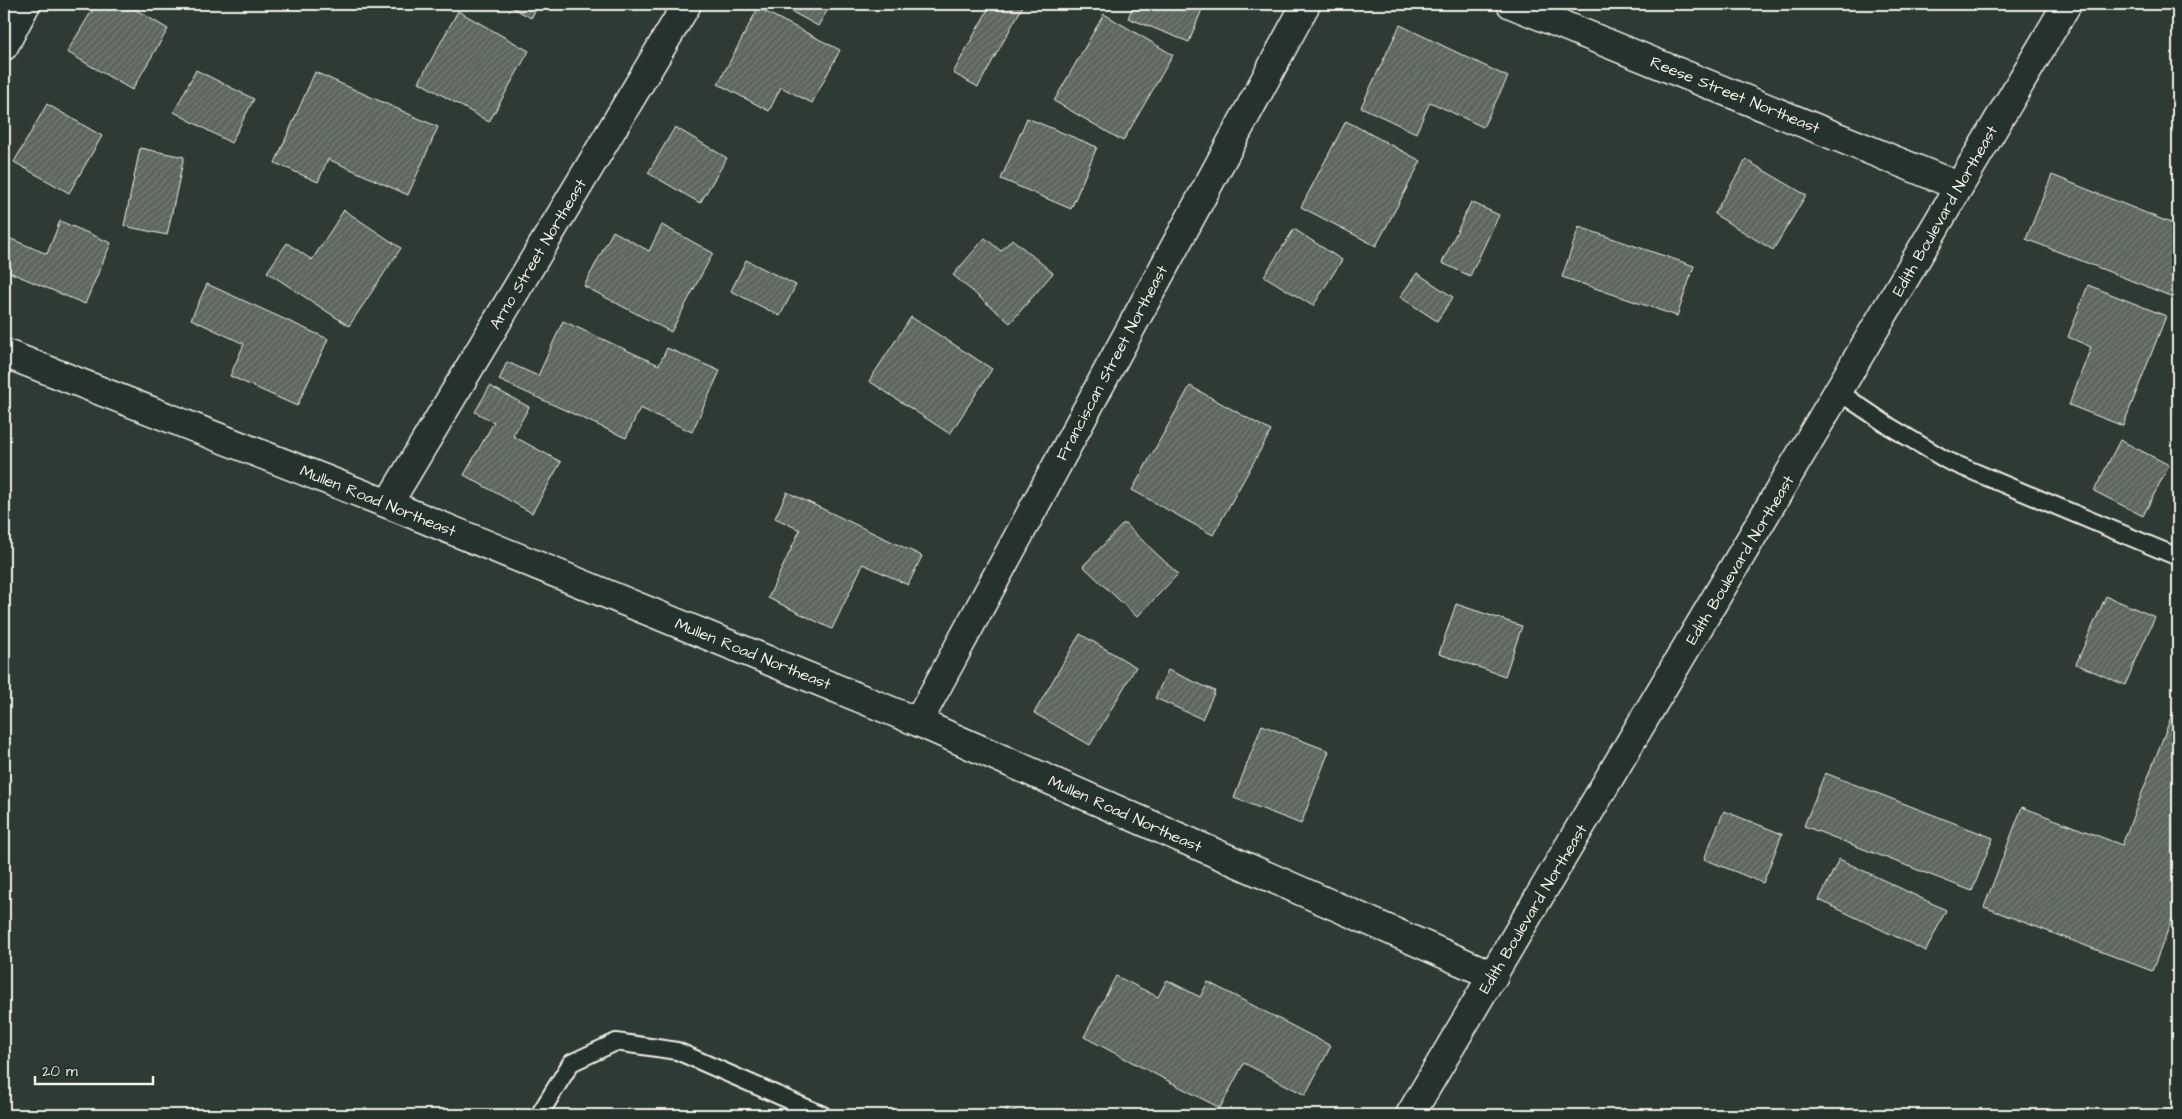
<svg xmlns="http://www.w3.org/2000/svg" width="2182" height="1119" viewBox="0 0 2182 1119" font-family="'Architects Daughter',sans-serif">
	<style>
		.building { fill: url(#building-hatch); stroke: #f4f1e8 }
		.lines { fill: none; stroke-linecap: round; stroke-linejoin: round }
		.service-casing { stroke: #f4f1e8; stroke-width: 20 }
		.minor-casing { stroke: #f4f1e8; stroke-width: 31 }
		.tertiary-casing { stroke: #f4f1e8; stroke-width: 31 }
		.service { stroke: #26332d; stroke-width: 16 }
		.minor { stroke: #26332d; stroke-width: 28 }
		.tertiary { stroke: #26332d; stroke-width: 28 }
		.labels { text-anchor: middle; dominant-baseline: central; stroke-width: 4; stroke-linejoin: round; paint-order: stroke }
		.street-label { font-size: 16px; fill: #f4f1e8; stroke: #26332d }
	</style>
	<defs>
		<pattern id="building-hatch" width="6" height="6" patternUnits="userSpaceOnUse" patternTransform="scale(1.25)"><rect width="6" height="6" fill="#5c655e"/><path d="M-1 1l2-2M0 6l6-6M5 7l2-2" fill="none" stroke="#747c75"/></pattern>
	</defs>
	<rect width="100%" height="100%" fill="#2e3b34"/>
	<filter id="ink" filterUnits="userSpaceOnUse"><feTurbulence type="fractalNoise" baseFrequency=".02" numOctaves="2"/><feDisplacementMap in="SourceGraphic" scale="10" xChannelSelector="R" yChannelSelector="G"/><feConvolveMatrix kernelMatrix="1 2 1 2 8 2 1 2 1" color-interpolation-filters="sRGB"/></filter>
	<g filter="url(#ink)">
		<path class="building" d="M 96,4 L 126,4 L 168,29 L 132,90 L 67,52 Z
			M 506,4 L 539,4 L 531,18 Z
			M 778,4 L 831,4 L 818,26 Z
			M 991,4 L 1024,4 L 978,87 L 953,73 Z
			M 1134,4 L 1204,4 L 1189,42 L 1128,18 Z
			M 758,8 L 840,50 L 812,103 L 781,87 L 769,111 L 718,84 Z
			M 458,11 L 529,51 L 489,122 L 419,82 Z
			M 1104,14 L 1173,55 L 1123,141 L 1054,101 Z
			M 1400,25 L 1508,77 L 1483,127 L 1430,102 L 1416,133 L 1361,107 Z
			M 196,70 L 254,99 L 231,143 L 174,112 Z
			M 315,72 L 438,127 L 408,195 L 328,159 L 318,182 L 275,163 Z
			M 47,104 L 102,136 L 69,193 L 14,162 Z
			M 1027,118 L 1097,147 L 1071,209 L 1001,179 Z
			M 1346,121 L 1421,161 L 1376,246 L 1301,207 Z
			M 675,127 L 727,158 L 700,203 L 648,173 Z
			M 140,148 L 184,157 L 167,235 L 124,226 Z
			M 1746,160 L 1806,195 L 1773,250 L 1714,214 Z
			M 2052,175 L 2178,226 L 2178,299 L 2026,239 Z
			M 1471,202 L 1499,215 L 1470,276 L 1442,263 Z
			M 344,210 L 401,248 L 349,326 L 267,272 L 287,243 L 312,260 Z
			M 60,221 L 111,243 L 85,304 L 4,270 L 4,236 L 47,254 Z
			M 662,225 L 713,253 L 671,332 L 584,286 L 613,231 L 649,251 Z
			M 1579,227 L 1694,266 L 1677,316 L 1562,277 Z
			M 1294,229 L 1342,260 L 1313,306 L 1264,276 Z
			M 985,238 L 1001,251 L 1012,239 L 1053,273 L 1010,323 L 953,275 Z
			M 746,260 L 796,285 L 780,316 L 731,291 Z
			M 1417,273 L 1453,297 L 1437,321 L 1400,297 Z
			M 207,284 L 328,339 L 297,406 L 230,376 L 244,344 L 191,319 Z
			M 2088,285 L 2166,316 L 2123,426 L 2069,405 L 2091,347 L 2068,337 Z
			M 911,317 L 992,369 L 950,434 L 869,381 Z
			M 563,321 L 659,365 L 667,348 L 720,371 L 692,432 L 640,408 L 626,438 L 499,380 L 507,362 L 538,376 Z
			M 490,386 L 529,407 L 513,436 L 561,462 L 532,513 L 464,475 L 494,422 L 475,412 Z
			M 1190,386 L 1271,431 L 1213,535 L 1132,490 Z
			M 2120,440 L 2169,465 L 2143,516 L 2094,491 Z
			M 787,492 L 922,556 L 908,585 L 863,564 L 832,629 L 768,598 L 800,530 L 775,518 Z
			M 1124,523 L 1178,574 L 1137,617 L 1083,566 Z
			M 2106,596 L 2155,617 L 2125,685 L 2076,664 Z
			M 1456,604 L 1522,626 L 1505,676 L 1439,654 Z
			M 1080,634 L 1136,667 L 1090,745 L 1034,713 Z
			M 1168,670 L 1215,691 L 1202,719 L 1155,698 Z
			M 2178,699 L 2178,904 L 2152,971 L 1984,907 L 2022,807 L 2122,845 Z
			M 1262,725 L 1329,751 L 1301,824 L 1234,798 Z
			M 1825,773 L 1993,838 L 1972,891 L 1804,826 Z
			M 1724,811 L 1782,834 L 1763,883 L 1704,859 Z
			M 1839,859 L 1946,910 L 1926,951 L 1819,900 Z
			M 1116,976 L 1158,997 L 1167,980 L 1200,997 L 1208,982 L 1331,1046 L 1305,1095 L 1244,1063 L 1220,1108 L 1084,1037 Z
			M 1007,1108 L 1025,1115 L 1004,1115 Z"/>
		<g class="lines">
			<g class="service-casing">
				<path id="service" d="M 1839,392 L 1889,426 L 1946,460 L 2178,557
					M 539,1115 L 571,1063 L 616,1042 L 677,1051 L 823,1115"/>
			</g>
			<g class="minor-casing">
				<path id="minor" d="M 1511,4 L 1958,186
					M 4,46 L 26,4
					M 4,353 L 388,504 L 918,722 L 1494,976
					M 388,504 L 687,4
					M 918,722 L 1306,4"/>
			</g>
			<g class="tertiary-casing">
				<path id="tertiary" d="M 1410,1115 L 2067,4"/>
			</g>
			<use href="#service" class="service"/>
			<use href="#minor" class="minor"/>
			<use href="#tertiary" class="tertiary"/>
		</g>
	</g>
	<g class="labels">
		<g class="street-label">
			<text transform="translate(1735 95) rotate(22)">Reese Street Northeast</text>
			<text transform="translate(1945 211) rotate(-60)">Edith Boulevard Northeast</text>
			<text transform="translate(538 254) rotate(-59)">Arno Street Northeast</text>
			<text transform="translate(1112 363) rotate(-62)">Franciscan Street Northeast</text>
			<text transform="translate(378 501) rotate(22)">Mullen Road Northeast</text>
			<text transform="translate(1740 560) rotate(-59)">Edith Boulevard Northeast</text>
			<text transform="translate(753 654) rotate(22)">Mullen Road Northeast</text>
			<text transform="translate(1125 814) rotate(24)">Mullen Road Northeast</text>
			<text transform="translate(1533 909) rotate(-59)">Edith Boulevard Northeast</text>
		</g>
	</g>
	<rect width="2182" height="1119" fill="none" stroke="#26332d" stroke-width="20"/>
	<rect x="10" y="10" width="2162" height="1099" fill="none" stroke="#f4f1e8" stroke-width="2" filter="url(#ink)"/>
	<path d="M35 1076v8h118v-8" fill="none" stroke="#f4f1e8" stroke-width="2.5"/>
	<text x="42" y="1076" font-size="15" fill="#f4f1e8" stroke="#26332d" stroke-width="4" paint-order="stroke">20 m</text>
</svg>
